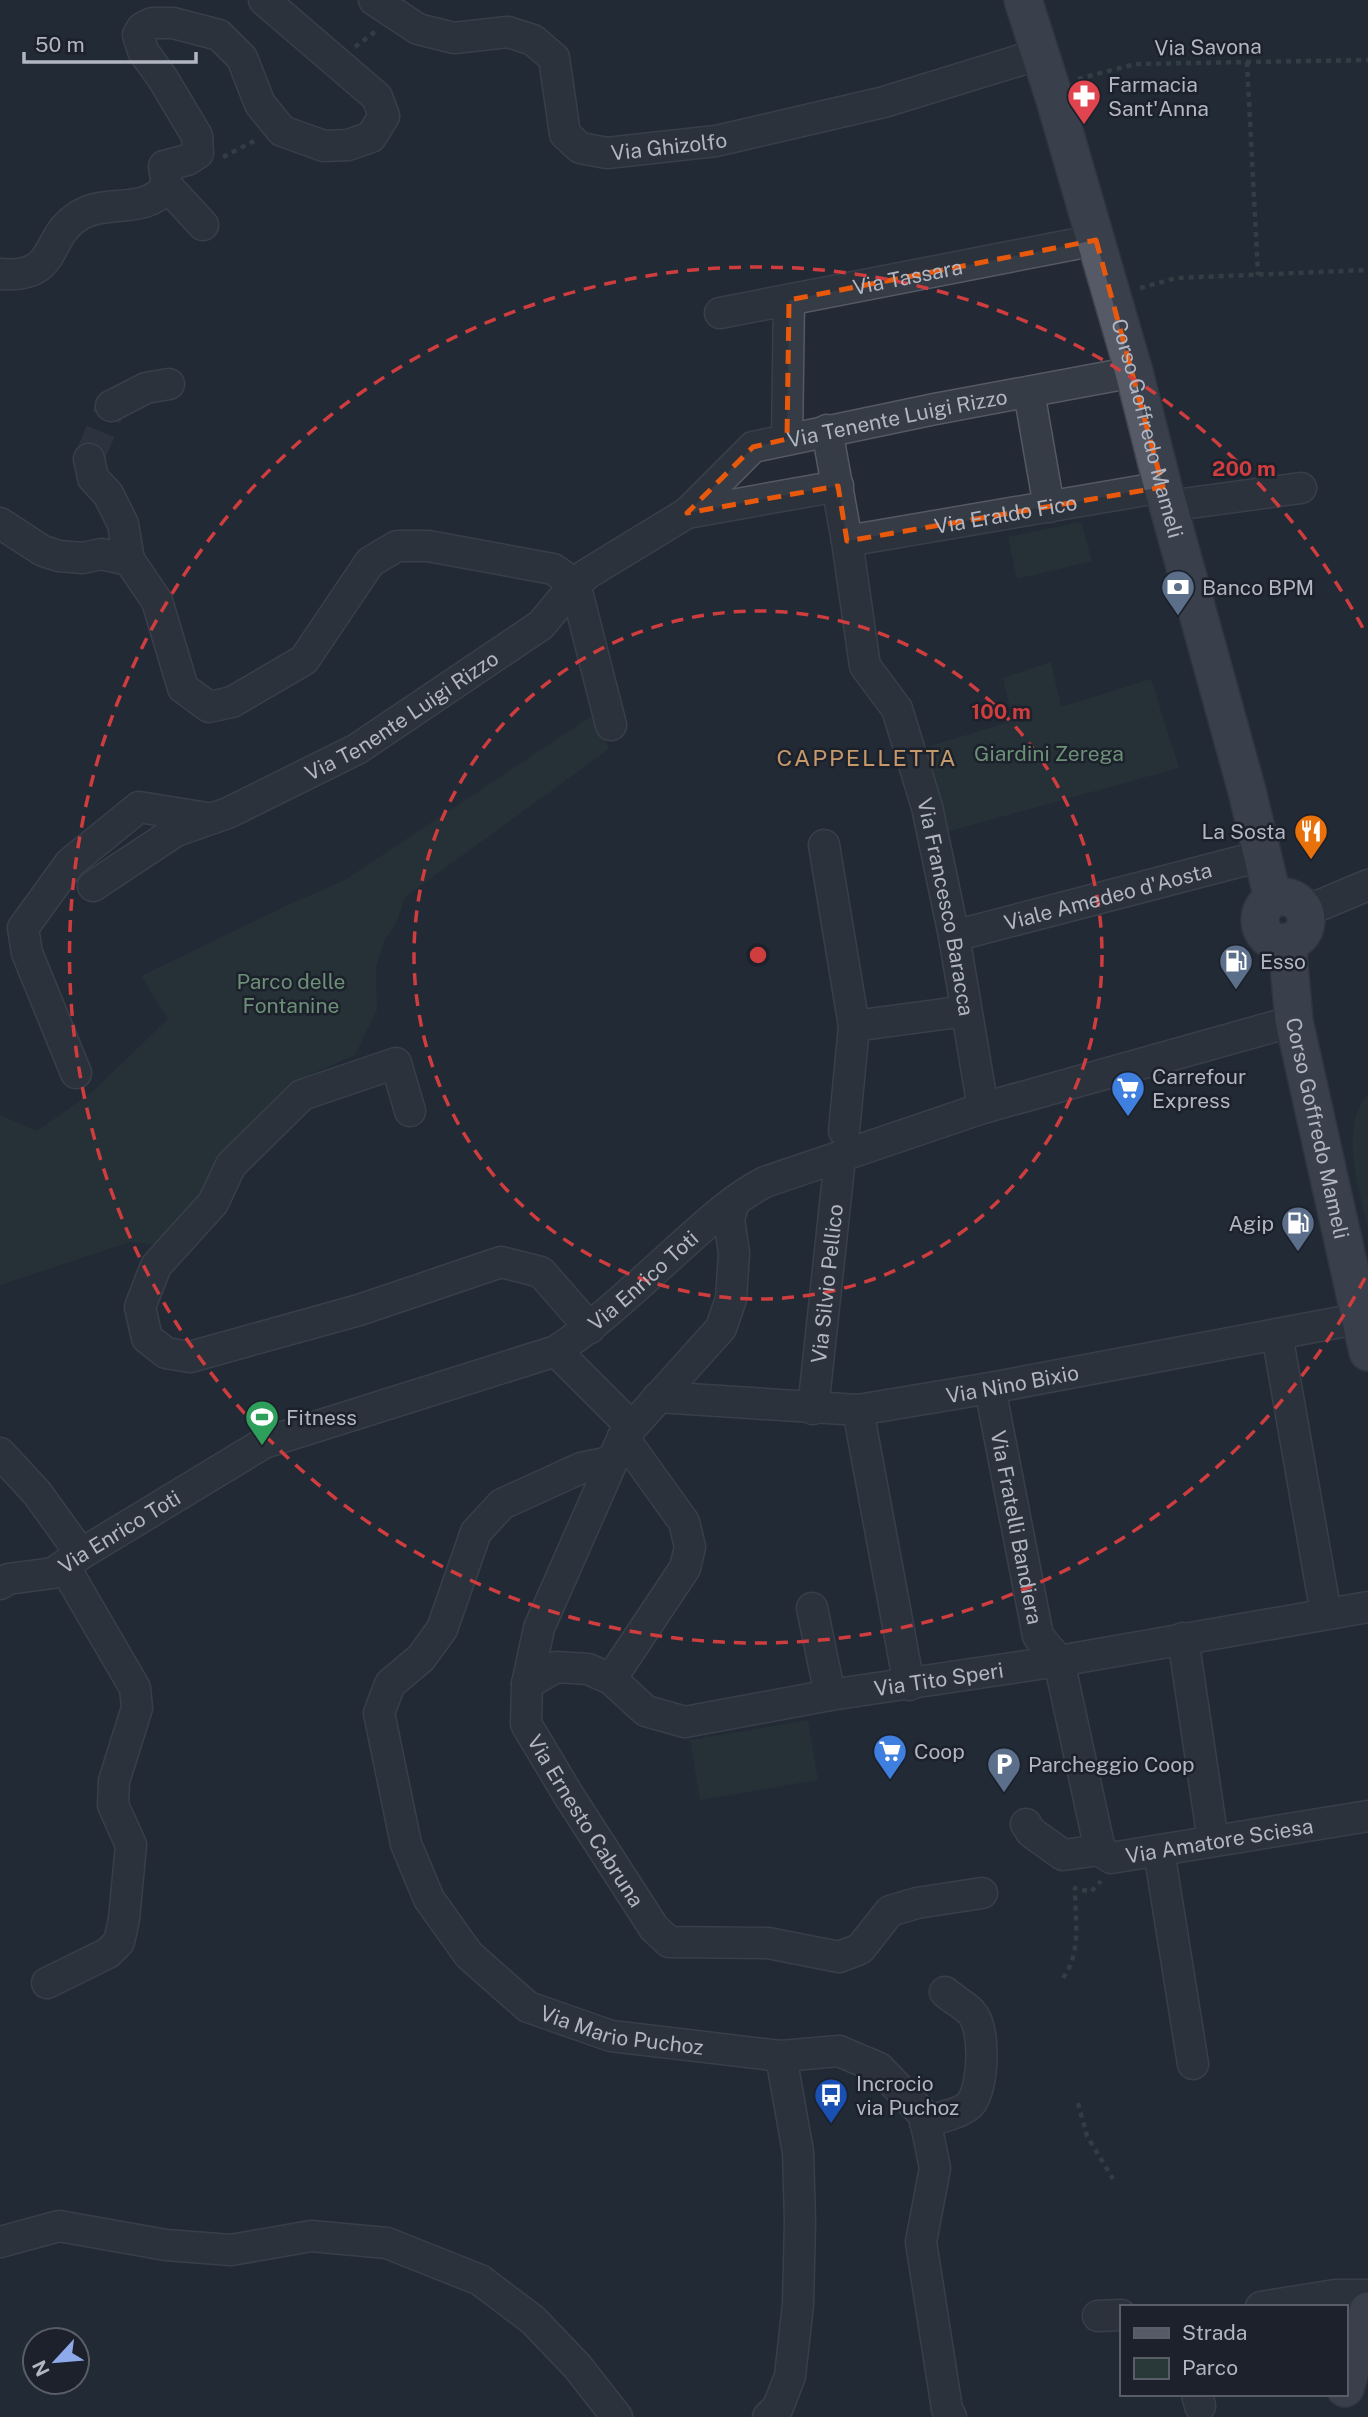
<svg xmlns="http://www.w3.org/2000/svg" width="1368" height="2417" viewBox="0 0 1368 2417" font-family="'Public Sans',sans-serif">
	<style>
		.green { fill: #29393a }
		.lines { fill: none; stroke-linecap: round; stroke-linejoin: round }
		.minor-tunnel { stroke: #383f4a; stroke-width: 30; stroke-dasharray: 30 15; stroke-linecap: butt }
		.minor-casing { stroke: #545964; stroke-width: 33 }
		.major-casing { stroke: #40454f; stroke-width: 40 }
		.path { stroke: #475458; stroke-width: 4.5; stroke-dasharray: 5 5; stroke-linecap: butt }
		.minor { stroke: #363c46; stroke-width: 30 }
		.major { stroke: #555a66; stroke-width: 37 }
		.marked { fill: none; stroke: #e8590c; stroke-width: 5; stroke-dasharray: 14 9; stroke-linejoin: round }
		.ring { fill: none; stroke: #d03d3f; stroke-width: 3.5; stroke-dasharray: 12 9 }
		.labels { text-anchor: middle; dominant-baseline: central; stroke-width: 5; stroke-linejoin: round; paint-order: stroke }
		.street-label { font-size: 21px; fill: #b1b6c2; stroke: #1c212b }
		.poi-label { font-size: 21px; fill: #b1b6c2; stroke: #1c212b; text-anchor: start }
		.park-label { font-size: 21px; fill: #6c9077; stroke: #1c212b }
		.neighbourhood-label { font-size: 23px; letter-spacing: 2px; fill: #c5996a; stroke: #1c212b }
		.centre { fill: #d03d3f; stroke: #1c212b; stroke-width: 3.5 }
		.ring-label { font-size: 21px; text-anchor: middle; font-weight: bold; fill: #d03d3f; stroke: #1c212b; stroke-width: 5; stroke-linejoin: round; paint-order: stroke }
	</style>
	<rect width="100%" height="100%" fill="#232a35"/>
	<path class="green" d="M 1081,522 L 1092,561 L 1017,579 L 1008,537 Z
		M 1051,662 L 1061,707 L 1151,679 L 1179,768 L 942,833 L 923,748 L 1013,721 L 1003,678 Z
		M 596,713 L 609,749 L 405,897 L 397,921 L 384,941 L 376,968 L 377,1010 L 355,1055 L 293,1082 L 162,1245 L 130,1242 L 0,1285 L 0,1115 L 37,1131 L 91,1093 L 168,1019 L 141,976 L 288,905 L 345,880 Z
		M 1368,1094 L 1368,1229 C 1360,1191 1338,1126 1368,1094 Z
		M 808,1720 L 818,1780 L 700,1800 L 690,1740 Z"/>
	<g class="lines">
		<path class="minor-tunnel" d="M 89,459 L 111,406"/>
		<g class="minor-casing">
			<g id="minor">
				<path id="s1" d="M 374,0 L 418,29 L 454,38 L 508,32 L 533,40 L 554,58 L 565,134 L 580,148 L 607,153 L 716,141 L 884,102 L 1040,54"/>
				<path d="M 203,225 L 167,186 L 164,166 L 187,160 L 198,153 L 197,136 L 163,79 L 143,51 L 138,35 L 142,28 L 152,23 L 173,23 L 219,35 L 242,58 L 260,104 L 282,131 L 324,146 L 348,145 L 371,137 L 384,116 L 377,97 L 264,0"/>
				<path d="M 0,274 C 62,279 42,235 82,214 C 109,199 146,215 167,186"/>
				<path id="s2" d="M 720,313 L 1096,240"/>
				<path d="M 1029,392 L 1049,507"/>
				<path d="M 111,406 L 146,388 L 169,384"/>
				<path id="s3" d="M 827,430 L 847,541 L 865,666 L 897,709 L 927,807 L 954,936 L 983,1108"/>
				<path d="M 787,439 L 789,300"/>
				<path d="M 89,459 L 93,478 L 108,494 L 123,524 L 129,560 L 157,601 L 183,688 L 209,707 L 232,702 L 304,660 L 370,562 L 397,546 L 428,546 L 553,569 L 575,584 L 611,725"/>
				<path d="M 1168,506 L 1301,488"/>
				<path d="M 687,513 L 838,486"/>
				<path d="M 0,523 L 43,551 L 59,556 L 83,558 L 101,554 L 129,560"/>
				<path id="s4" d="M 847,541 L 1163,487"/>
				<path d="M 824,845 L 854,1026"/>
				<path id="s5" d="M 93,886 L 176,831 L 228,813 L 357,749 L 541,625 L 575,584 L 587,574 L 687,513 L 753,447 L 935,409 L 1134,372"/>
				<path d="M 1304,912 L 1368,885"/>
				<path id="s6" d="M 954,936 L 1261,856"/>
				<path d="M 76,1073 L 27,953 L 23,928 L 70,863 L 139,807 L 207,818"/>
				<path d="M 410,1111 L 396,1063 L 302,1095 L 231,1165 L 213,1203 L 156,1266 L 140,1307 L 147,1338 L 166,1353 L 190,1357 L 359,1310 L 501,1262 L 541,1272 L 590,1328"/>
				<path d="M 844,1131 L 854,1026 L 966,1011"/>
				<path id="s7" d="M 734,1202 L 729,1219 L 734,1253 L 731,1299 L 721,1328 L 623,1437 L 539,1628 L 527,1684 L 526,1724 L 569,1796 L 654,1928 L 669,1942 L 768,1943 L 839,1957 L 860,1949 L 890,1911 L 917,1903 L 982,1893"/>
				<path d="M 1277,1334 L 1326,1614"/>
				<path d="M 556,1351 L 631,1426"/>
				<path id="s8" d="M 990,1388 L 1038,1636 L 1059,1661 L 1100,1850 L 1111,1858 L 1368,1816"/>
				<path id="s9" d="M 658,1397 L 858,1410 L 990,1388 L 1362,1318"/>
				<path id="s10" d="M 813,1409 L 840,1158"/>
				<path d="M 858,1410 L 909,1685"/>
				<path d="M 0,1453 L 37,1493 L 81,1554"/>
				<path id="s11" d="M 610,1462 L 581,1468 L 502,1504 L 476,1532 L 442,1629 L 421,1658 L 390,1684 L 379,1713 L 406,1844 L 429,1899 L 469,1955 L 528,2007 L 611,2036 L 781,2056 L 839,2051 L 879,2068 L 924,2115 L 935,2168 L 921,2242 L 947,2409 L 951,2417"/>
				<path id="s12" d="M 0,1584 L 8,1579 L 53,1573 L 81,1554 L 264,1443 L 556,1351 C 600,1322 637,1286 676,1251 C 704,1226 732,1199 765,1182 L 983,1108 L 1294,1021"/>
				<path d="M 812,1608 L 830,1695"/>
				<path d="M 1183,1638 L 1213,1841"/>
				<path d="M 611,1679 L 685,1568 L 690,1547 L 684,1522 L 623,1437"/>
				<path id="s13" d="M 527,1684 L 556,1667 L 588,1669 L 611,1679 L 646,1711 L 685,1722 L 830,1695 L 1059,1661 L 1368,1607"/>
				<path d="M 1026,1824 L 1031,1832 L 1063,1855 L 1100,1850"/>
				<path d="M 1159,1851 L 1193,2064"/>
				<path d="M 47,1983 L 108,1953 L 119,1942 L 124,1919 L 131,1845 L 113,1805 L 114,1781 L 137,1708 L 135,1688 L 64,1566"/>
				<path d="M 925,2122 C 936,2119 965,2112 971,2103 C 984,2086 986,2028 971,2012 C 964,2005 953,1999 945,1992"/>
				<path d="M 0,2242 L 59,2226 L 166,2245 L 231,2250 L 311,2236 L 387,2243 L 480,2280 L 533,2320 L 577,2366 L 617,2417"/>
				<path d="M 1261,2307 L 1335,2295 L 1368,2295"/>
				<path d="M 1098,2316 L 1121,2315"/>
				<path d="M 1197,2394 L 1200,2406"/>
				<path d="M 768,2417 L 778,2407 L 790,2376 L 798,2304 L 800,2222 L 798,2152 L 781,2056"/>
			</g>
		</g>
		<g class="major-casing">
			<g id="major">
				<path id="s14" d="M 1023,0 L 1055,100 L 1134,372 L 1163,487 L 1247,791 L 1273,899"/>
				<circle cx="1283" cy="920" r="23"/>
				<path id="s15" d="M 1287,942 L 1294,1021 L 1368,1352"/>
				<path d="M 1345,2388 L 1368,2311"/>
			</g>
		</g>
		<path class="path" d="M 355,47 L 376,31
			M 1247,62 L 1258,275
			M 1078,79 L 1135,64 L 1368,60
			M 223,157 L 256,140
			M 1140,288 L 1176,278 L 1368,270
			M 1063,1978 C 1082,1952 1075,1918 1075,1888 L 1091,1892 L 1101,1881
			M 1078,2103 L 1087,2136 L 1113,2179"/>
		<use href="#minor" class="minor"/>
		<use href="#major" class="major"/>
	</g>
	<path d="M0 0H1368V2417H0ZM 1096,240 L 1163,487 L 847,541 L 838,486 L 687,513 L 753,447 L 787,439 L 789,300 Z" fill="#232a35" fill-opacity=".55" fill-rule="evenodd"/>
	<path class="marked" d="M 1096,240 L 1163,487 L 847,541 L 838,486 L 687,513 L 753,447 L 787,439 L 789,300 Z"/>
	<g class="ring">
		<circle cx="758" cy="955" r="344"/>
		<path d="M1365 1278A688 688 0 1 1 1365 632"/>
	</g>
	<defs>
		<g id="pharmacy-pin" transform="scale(1.75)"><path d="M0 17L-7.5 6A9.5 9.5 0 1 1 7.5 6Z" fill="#e0444e" stroke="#1c212b"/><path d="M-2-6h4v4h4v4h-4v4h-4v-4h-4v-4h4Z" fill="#fff"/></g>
		<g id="bank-pin" transform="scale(1.75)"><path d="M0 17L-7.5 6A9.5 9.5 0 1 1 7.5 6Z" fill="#5c6f8a" stroke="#1c212b"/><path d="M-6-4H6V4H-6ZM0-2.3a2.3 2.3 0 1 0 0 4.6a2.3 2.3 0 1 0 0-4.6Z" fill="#fff"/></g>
		<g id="restaurant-pin" transform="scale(1.75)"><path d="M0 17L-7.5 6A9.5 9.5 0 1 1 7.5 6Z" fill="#e8710a" stroke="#1c212b"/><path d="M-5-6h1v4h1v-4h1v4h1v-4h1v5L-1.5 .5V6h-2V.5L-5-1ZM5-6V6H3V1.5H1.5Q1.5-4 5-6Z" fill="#fff"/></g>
		<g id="fuel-pin" transform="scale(1.75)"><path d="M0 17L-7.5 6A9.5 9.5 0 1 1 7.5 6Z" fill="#5c6f8a" stroke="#1c212b"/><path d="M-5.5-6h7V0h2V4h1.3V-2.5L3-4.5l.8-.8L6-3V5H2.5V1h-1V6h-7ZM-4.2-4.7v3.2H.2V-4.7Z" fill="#fff"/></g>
		<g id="supermarket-pin" transform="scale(1.75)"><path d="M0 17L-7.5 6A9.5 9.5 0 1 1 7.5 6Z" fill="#3f7fe0" stroke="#1c212b"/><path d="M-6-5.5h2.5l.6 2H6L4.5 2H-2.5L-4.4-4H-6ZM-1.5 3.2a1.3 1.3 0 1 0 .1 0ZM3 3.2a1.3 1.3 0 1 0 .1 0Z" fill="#fff"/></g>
		<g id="stadium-pin" transform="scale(1.75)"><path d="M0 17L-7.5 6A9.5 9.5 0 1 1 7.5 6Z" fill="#2e9e5b" stroke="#1c212b"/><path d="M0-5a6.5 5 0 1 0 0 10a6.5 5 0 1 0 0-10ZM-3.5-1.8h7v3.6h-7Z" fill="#fff"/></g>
		<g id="parking-pin" transform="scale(1.75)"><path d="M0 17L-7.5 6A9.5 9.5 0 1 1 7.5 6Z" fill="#5c6f8a" stroke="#1c212b"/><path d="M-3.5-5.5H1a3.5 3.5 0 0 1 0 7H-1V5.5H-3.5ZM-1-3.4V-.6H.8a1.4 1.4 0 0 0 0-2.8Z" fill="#fff"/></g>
		<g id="bus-pin" transform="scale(1.75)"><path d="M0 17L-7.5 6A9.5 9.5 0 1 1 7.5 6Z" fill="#1a4fb4" stroke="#1c212b"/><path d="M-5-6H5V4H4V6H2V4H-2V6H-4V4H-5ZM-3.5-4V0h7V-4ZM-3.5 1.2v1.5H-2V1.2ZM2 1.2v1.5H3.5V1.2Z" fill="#fff"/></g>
	</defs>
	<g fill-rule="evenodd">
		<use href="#pharmacy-pin" x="1084" y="96"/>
		<use href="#bank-pin" x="1178" y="587"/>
		<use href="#restaurant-pin" x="1311" y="831"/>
		<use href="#fuel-pin" x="1236" y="961"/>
		<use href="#supermarket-pin" x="1128" y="1088"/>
		<use href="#fuel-pin" x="1298" y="1223"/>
		<use href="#stadium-pin" x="262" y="1417"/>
		<use href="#supermarket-pin" x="890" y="1751"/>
		<use href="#parking-pin" x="1004" y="1764"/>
		<use href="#bus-pin" x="831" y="2095"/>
	</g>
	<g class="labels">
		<g class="street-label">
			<text transform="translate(1208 47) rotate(-1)">Via Savona</text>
			<text stroke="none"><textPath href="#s1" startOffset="385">Via Ghizolfo</textPath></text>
			<text stroke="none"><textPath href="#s2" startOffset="191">Via Tassara</textPath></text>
			<text stroke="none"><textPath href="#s5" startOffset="947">Via Tenente Luigi Rizzo</textPath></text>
			<text stroke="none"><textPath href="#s14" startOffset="446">Corso Goffredo Mameli</textPath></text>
			<text stroke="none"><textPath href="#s4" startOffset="161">Via Eraldo Fico</textPath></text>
			<text stroke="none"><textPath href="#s5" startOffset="354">Via Tenente Luigi Rizzo</textPath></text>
			<text stroke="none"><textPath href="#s6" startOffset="159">Viale Amedeo d'Aosta</textPath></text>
			<text stroke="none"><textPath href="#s3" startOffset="497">Via Francesco Baracca</textPath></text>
			<text stroke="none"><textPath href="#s15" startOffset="189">Corso Goffredo Mameli</textPath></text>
			<text stroke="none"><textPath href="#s12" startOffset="721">Via Enrico Toti</textPath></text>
			<text stroke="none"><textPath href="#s10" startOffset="126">Via Silvio Pellico</textPath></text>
			<text stroke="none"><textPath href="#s9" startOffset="357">Via Nino Bixio</textPath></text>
			<text stroke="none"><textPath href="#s8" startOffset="142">Via Fratelli Bandiera</textPath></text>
			<text stroke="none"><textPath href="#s12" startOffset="133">Via Enrico Toti</textPath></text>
			<text stroke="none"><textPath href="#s13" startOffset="436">Via Tito Speri</textPath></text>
			<text stroke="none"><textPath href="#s7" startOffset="695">Via Ernesto Cabruna</textPath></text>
			<text stroke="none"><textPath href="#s8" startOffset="602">Via Amatore Sciesa</textPath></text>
			<text stroke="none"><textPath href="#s11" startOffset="803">Via Mario Puchoz</textPath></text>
		</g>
		<g class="poi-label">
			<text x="1108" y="84">Farmacia<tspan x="1108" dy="24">Sant'Anna</tspan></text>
			<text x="1202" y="587">Banco BPM</text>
			<text x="1286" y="831" text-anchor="end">La Sosta</text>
			<text x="1260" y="961">Esso</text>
			<text x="1152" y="1076">Carrefour<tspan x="1152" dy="24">Express</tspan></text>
			<text x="1274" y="1223" text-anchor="end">Agip</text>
			<text x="286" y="1417">Fitness</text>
			<text x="914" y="1751">Coop</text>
			<text x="1028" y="1764">Parcheggio Coop</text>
			<text x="856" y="2083">Incrocio<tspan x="856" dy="24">via Puchoz</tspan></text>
		</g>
		<g class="park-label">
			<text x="1049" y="753">Giardini Zerega</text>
			<text x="291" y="981">Parco delle<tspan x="291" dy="24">Fontanine</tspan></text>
		</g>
		<g class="neighbourhood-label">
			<text x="867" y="757">CAPPELLETTA</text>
		</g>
	</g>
	<circle cx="758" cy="955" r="10" class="centre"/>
	<g class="ring-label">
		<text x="1244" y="476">200 m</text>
		<text x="1001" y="719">100 m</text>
	</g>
	<rect x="1120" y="2305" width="228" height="91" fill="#1c212b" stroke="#585d67" stroke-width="2"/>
	<rect x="1134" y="2328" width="35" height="10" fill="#555a66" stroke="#585d67" stroke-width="2"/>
	<text x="1182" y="2340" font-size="21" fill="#b1b6c2">Strada</text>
	<rect x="1134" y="2358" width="35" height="21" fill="#29393a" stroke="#585d67" stroke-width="2"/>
	<text x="1182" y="2375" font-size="21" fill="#b1b6c2">Parco</text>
	<g transform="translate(56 2361) rotate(244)"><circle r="33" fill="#1c212b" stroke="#585d67" stroke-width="2"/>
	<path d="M0-5L12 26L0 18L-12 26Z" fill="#8faaea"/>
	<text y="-10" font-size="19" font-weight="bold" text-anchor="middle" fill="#b1b6c2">N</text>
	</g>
	<path d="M24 52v10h172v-10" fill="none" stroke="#b1b6c2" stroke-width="3.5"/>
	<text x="35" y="52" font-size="21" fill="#b1b6c2" stroke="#1c212b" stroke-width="5" paint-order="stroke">50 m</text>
</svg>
